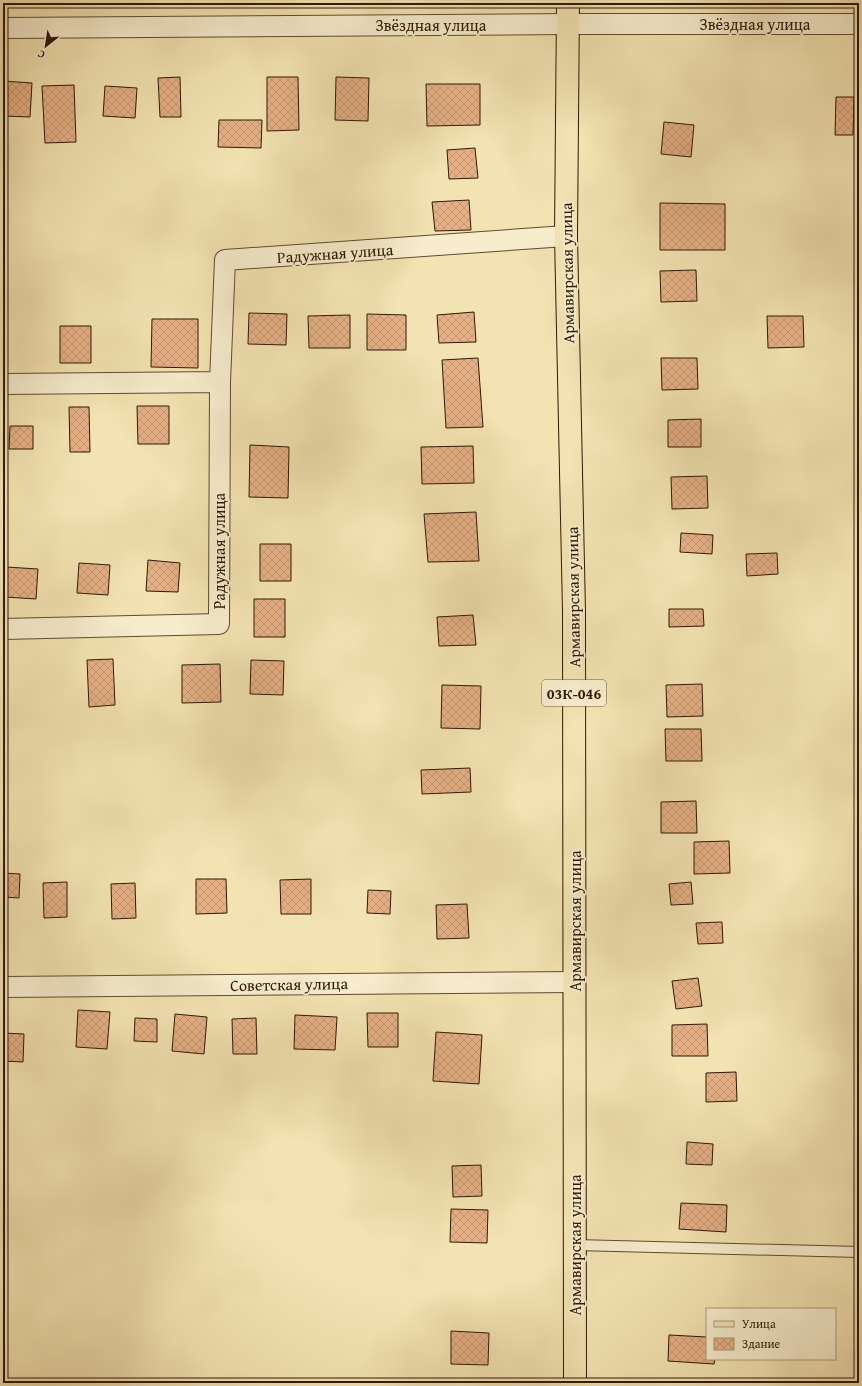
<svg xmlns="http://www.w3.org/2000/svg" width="862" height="1386" viewBox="0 0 862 1386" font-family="'Gentium Book Plus',serif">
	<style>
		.building { fill: url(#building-cross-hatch); stroke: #2e1802 }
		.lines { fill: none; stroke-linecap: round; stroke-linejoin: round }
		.lane-casing { stroke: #5f4b2e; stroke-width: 12 }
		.street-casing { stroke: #5f4b2e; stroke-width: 22 }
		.primary-casing { stroke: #2e1802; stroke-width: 24 }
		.lane { stroke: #f7edcd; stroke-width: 10 }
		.street { stroke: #f7edcd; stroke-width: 20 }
		.primary { stroke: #f3e3b2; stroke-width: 22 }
		.labels { text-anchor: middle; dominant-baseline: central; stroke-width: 3.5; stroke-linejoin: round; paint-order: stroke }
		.shield { fill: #f7edcd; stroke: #6a583f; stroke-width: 1 }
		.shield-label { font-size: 15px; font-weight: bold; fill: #2e1802 }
		.street-label { font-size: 16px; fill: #2e1802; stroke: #f7edcd }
	</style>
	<defs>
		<pattern id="building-cross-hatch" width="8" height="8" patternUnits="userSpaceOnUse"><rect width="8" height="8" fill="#e6b086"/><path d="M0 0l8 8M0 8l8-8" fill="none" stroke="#c69772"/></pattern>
	</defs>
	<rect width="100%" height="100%" fill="#f3e3b2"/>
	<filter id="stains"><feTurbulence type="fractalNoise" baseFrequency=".005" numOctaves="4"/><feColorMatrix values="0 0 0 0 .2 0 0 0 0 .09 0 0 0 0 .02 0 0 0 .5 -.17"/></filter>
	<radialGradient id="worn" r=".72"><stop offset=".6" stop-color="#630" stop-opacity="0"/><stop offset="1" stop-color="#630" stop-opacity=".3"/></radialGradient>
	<path class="building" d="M 180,77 L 181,117 L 160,117 L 158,78 Z
		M 267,77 L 298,77 L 299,130 L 267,131 Z
		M 336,77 L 369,78 L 368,121 L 335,120 Z
		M 3,81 L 32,83 L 30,117 L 3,116 Z
		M 426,84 L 480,84 L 480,125 L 427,126 Z
		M 74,85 L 76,142 L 45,143 L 42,86 Z
		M 105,86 L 137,88 L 135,118 L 103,116 Z
		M 836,97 L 854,97 L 853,135 L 835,135 Z
		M 219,120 L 262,120 L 261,148 L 218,147 Z
		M 664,122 L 694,125 L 691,157 L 661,154 Z
		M 475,148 L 478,178 L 449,179 L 447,150 Z
		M 469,200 L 471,230 L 435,231 L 432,202 Z
		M 660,203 L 725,204 L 725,250 L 660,250 Z
		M 696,270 L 697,301 L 661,302 L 660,271 Z
		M 474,312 L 476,342 L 439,343 L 437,315 Z
		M 249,313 L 287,314 L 286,345 L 248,344 Z
		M 367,314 L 406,315 L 406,350 L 367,350 Z
		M 350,315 L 350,348 L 309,348 L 308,316 Z
		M 767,316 L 803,316 L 804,347 L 768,348 Z
		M 152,319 L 198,319 L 198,368 L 151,367 Z
		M 60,326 L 91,326 L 91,363 L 60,363 Z
		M 478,358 L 483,427 L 446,428 L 442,360 Z
		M 661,358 L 697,358 L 698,389 L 662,390 Z
		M 137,406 L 169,406 L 169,444 L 138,444 Z
		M 69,407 L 89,407 L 90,452 L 70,452 Z
		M 701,419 L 701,447 L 668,447 L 668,420 Z
		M 10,426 L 33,426 L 33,449 L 9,449 Z
		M 250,445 L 289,447 L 288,498 L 249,497 Z
		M 473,446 L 474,483 L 422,484 L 421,447 Z
		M 707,476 L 708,508 L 672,509 L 671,477 Z
		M 476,512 L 479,561 L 428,562 L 424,514 Z
		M 681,533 L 713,535 L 712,554 L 680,552 Z
		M 260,544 L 291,544 L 291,581 L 260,581 Z
		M 777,553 L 778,574 L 747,576 L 746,554 Z
		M 148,560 L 180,563 L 178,592 L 146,591 Z
		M 79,563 L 110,565 L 108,595 L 77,593 Z
		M 6,567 L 38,569 L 36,599 L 5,597 Z
		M 254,599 L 285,599 L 285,637 L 254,637 Z
		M 669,609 L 703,609 L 704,626 L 669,627 Z
		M 473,615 L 476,645 L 439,646 L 437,617 Z
		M 113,659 L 115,705 L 89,707 L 87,660 Z
		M 251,660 L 284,661 L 283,695 L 250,694 Z
		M 220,664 L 221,702 L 182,703 L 182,665 Z
		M 702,684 L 703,716 L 667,717 L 666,685 Z
		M 442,685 L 481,686 L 480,729 L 441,728 Z
		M 665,729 L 701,729 L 702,761 L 666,761 Z
		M 470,768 L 471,792 L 422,794 L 421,770 Z
		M 696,801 L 697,833 L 661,833 L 661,802 Z
		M 729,841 L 730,873 L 694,874 L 694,842 Z
		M 3,873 L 20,874 L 19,898 L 3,897 Z
		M 196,879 L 226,879 L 227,913 L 196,914 Z
		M 311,879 L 311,914 L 281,914 L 280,880 Z
		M 67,882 L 67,917 L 44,918 L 43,883 Z
		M 691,882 L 693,904 L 671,905 L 669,884 Z
		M 135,883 L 136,918 L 112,919 L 111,884 Z
		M 368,890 L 391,891 L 390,914 L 367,913 Z
		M 467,904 L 469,938 L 437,939 L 436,905 Z
		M 722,922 L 723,943 L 698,944 L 696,923 Z
		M 698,978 L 702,1006 L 676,1009 L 672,981 Z
		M 78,1010 L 110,1012 L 107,1049 L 76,1047 Z
		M 367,1013 L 398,1013 L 398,1047 L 368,1047 Z
		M 175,1014 L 207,1017 L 204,1054 L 172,1051 Z
		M 295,1015 L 337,1017 L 335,1050 L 294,1049 Z
		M 135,1018 L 157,1019 L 157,1042 L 134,1041 Z
		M 256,1018 L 257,1054 L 233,1054 L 232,1019 Z
		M 707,1024 L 708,1056 L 672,1056 L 672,1025 Z
		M 436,1032 L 482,1035 L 479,1084 L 433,1081 Z
		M 3,1033 L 24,1034 L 23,1062 L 3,1061 Z
		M 736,1072 L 737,1101 L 706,1102 L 706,1073 Z
		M 687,1142 L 713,1144 L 712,1165 L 686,1164 Z
		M 481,1165 L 482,1196 L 453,1197 L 452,1166 Z
		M 858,1195 L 859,1195 L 859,1232 L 858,1232 Z
		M 681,1203 L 727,1205 L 726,1232 L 679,1229 Z
		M 451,1209 L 488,1210 L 487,1243 L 450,1242 Z
		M 451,1331 L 489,1333 L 488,1365 L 451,1364 Z
		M 669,1335 L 707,1337 L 707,1359 L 715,1359 L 714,1364 L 668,1361 Z
		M 453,1380 L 490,1381 L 490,1383 L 453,1383 Z
		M 669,1380 L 705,1380 L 705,1383 L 669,1383 Z"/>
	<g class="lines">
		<g class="lane-casing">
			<path id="lane" d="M 575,1245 L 859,1252"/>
		</g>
		<g class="street-casing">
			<path id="street" d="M 3,28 L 568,24 L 859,24
				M 3,384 L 220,382
				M 3,629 L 219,624 L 220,382 L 225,260 L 566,236
				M 3,987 L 575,982"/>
		</g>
		<g class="primary-casing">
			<path id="primary" d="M 568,3 L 566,236 L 574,612 L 575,1383"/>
		</g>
		<use href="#lane" class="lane"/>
		<use href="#street" class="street"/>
		<use href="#primary" class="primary"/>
	</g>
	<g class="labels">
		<rect class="shield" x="542" y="680" width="64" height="26" rx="3"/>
		<g class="shield-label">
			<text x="574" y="693">03К-046</text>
		</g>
		<g class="street-label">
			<text x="755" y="24">Звёздная улица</text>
			<text x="431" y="25">Звёздная улица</text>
			<text transform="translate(335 253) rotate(-4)">Радужная улица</text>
			<text transform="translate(567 273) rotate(-91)">Армавирская улица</text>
			<text transform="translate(219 551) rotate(-90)">Радужная улица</text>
			<text transform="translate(573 597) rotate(-91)">Армавирская улица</text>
			<text transform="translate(575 921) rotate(-90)">Армавирская улица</text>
			<text transform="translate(289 984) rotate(-1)">Советская улица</text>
			<text transform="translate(575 1245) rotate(-90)">Армавирская улица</text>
		</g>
	</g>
	<rect width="862" height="1386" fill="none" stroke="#f3e3b2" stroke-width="16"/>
	<rect x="4" y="4" width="854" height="1378" fill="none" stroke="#2e1802" stroke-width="2"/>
	<rect x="8" y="8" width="846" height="1370" fill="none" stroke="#2e1802"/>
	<rect x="706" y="1308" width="130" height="52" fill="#f7edcd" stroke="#a7987c"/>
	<rect x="714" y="1321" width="20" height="6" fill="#f3e3b2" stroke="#a7987c"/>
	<text x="742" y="1328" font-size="12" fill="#2e1802">Улица</text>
	<rect x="714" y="1338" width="20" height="12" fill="url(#building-cross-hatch)" stroke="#a7987c"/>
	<text x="742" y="1348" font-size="12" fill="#2e1802">Здание</text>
	<g transform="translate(46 46) rotate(210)" stroke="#f7edcd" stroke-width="3" paint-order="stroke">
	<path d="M0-3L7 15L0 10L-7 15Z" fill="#2e1802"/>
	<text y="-6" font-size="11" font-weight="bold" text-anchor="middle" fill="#2e1802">С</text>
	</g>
	<rect width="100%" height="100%" filter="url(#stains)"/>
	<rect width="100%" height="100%" fill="url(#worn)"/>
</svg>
